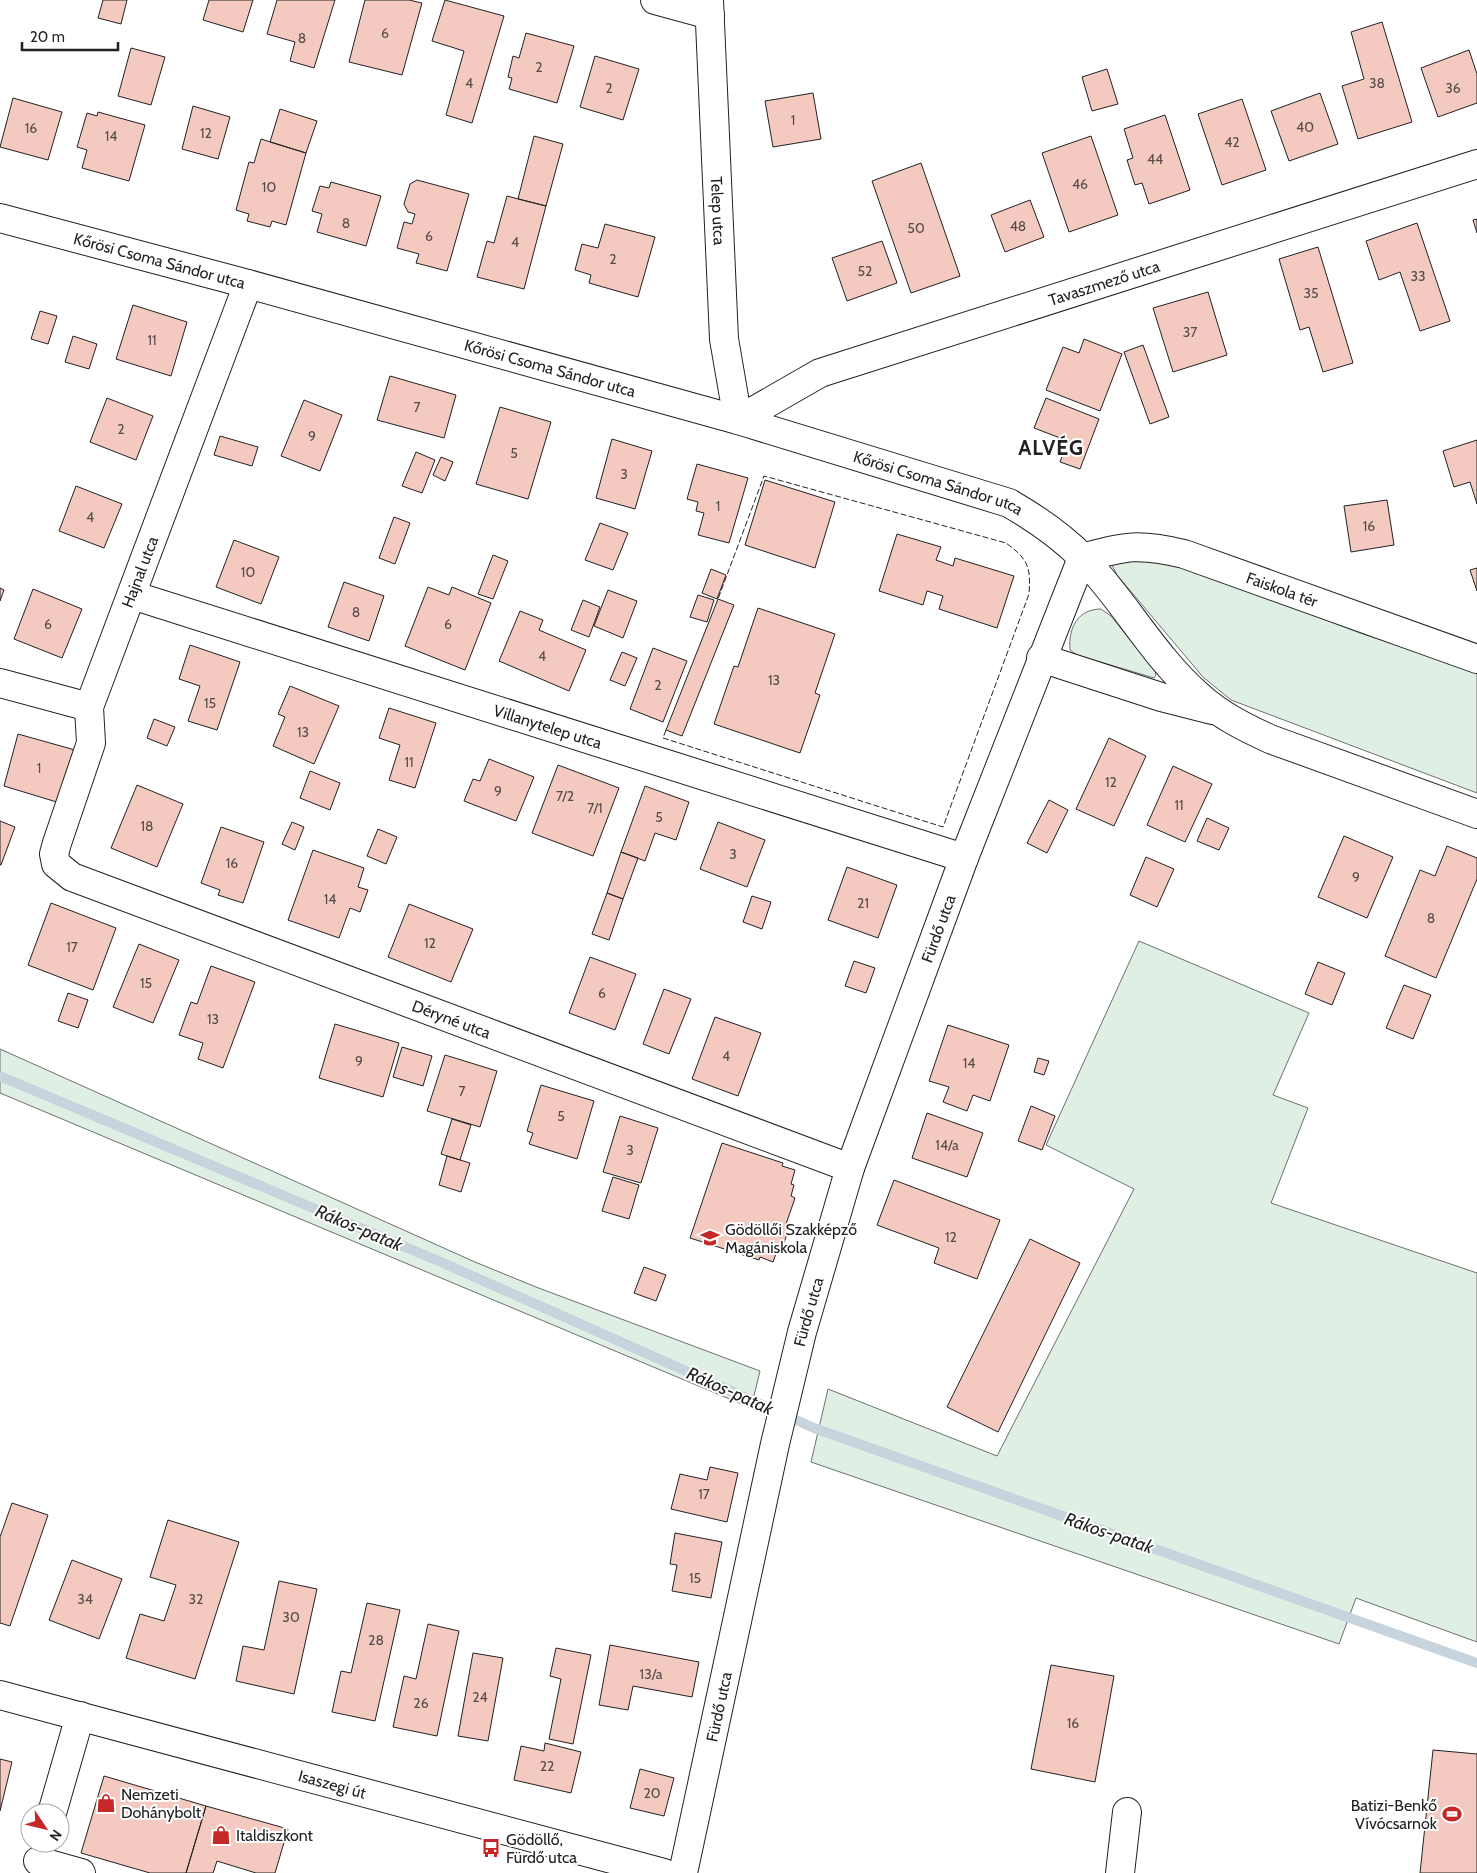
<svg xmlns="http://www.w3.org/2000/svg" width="1477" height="1873" viewBox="0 0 1477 1873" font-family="Cabin,sans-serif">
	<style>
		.green { fill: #e0efe3; stroke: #6f6f6f }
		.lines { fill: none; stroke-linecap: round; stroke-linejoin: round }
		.stream { stroke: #c7d3dd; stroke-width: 10 }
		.building { fill: #f3c9c0; stroke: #222 }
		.minor-casing { stroke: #222; stroke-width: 30 }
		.major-casing { stroke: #222; stroke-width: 30 }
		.minor { stroke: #fff; stroke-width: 28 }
		.major { stroke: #fff; stroke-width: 28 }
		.fence { stroke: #222; stroke-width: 1; stroke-dasharray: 6 2.5; stroke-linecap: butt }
		.labels { text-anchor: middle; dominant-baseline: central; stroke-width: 4; stroke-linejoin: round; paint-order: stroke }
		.number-label { font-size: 14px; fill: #564c4a }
		.street-label { font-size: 16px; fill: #222; stroke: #fff }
		.poi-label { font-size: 16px; fill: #222; stroke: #fff; text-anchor: start }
		.water-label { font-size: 18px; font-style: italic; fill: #222; stroke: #fff }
		.district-label { font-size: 21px; font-weight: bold; letter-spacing: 1px; fill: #222; stroke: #fff }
	</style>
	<rect width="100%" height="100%" fill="#fff"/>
	<path class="green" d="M 1115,558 L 1167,559 L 1360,633 L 1477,672 L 1477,793 L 1231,700 L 1203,677 L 1117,575 L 1112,565 Z
		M 1101,609 L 1111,616 L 1155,671 L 1156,675 L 1154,678 L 1077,655 L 1070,650 C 1068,628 1078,609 1101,609 Z
		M 1139,941 L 1309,1013 L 1273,1095 L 1308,1108 L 1271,1203 L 1477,1273 L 1477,1642 L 1356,1598 L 1339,1644 L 811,1462 L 828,1389 L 997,1456 L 1134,1189 L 1046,1145 Z
		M 0,1049 L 475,1262 L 536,1287 L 760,1371 L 751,1408 L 0,1093 Z"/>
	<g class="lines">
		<path class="stream" d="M 0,1076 L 441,1262 L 814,1428 L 1477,1663"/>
	</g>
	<path class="building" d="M 103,0 L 127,0 L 121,24 L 98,18 Z
		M 209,0 L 253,0 L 243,32 L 203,20 Z
		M 277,0 L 335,0 L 314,68 L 290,61 L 295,42 L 267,34 Z
		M 365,0 L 409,0 L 422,3 L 402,75 L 349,62 Z
		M 445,0 L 504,16 L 472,123 L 446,115 L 464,51 L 432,41 Z
		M 1382,22 L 1412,122 L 1358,139 L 1342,86 L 1364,79 L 1351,32 Z
		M 526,33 L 574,46 L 557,103 L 509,89 L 512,78 L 508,77 L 513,56 L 519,58 Z
		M 131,48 L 165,57 L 151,105 L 118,96 Z
		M 1469,50 L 1477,74 L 1477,103 L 1438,117 L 1421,68 Z
		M 595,56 L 639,69 L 623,120 L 580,107 Z
		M 1107,69 L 1118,104 L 1092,111 L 1082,77 Z
		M 813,93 L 821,139 L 773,147 L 765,101 Z
		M 1320,93 L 1338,144 L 1289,161 L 1271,111 Z
		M 13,98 L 62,112 L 48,160 L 0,147 Z
		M 1242,99 L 1266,170 L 1222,185 L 1198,114 Z
		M 193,106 L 230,117 L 218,159 L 182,149 Z
		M 280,109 L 317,121 L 306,153 L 270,142 Z
		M 98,112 L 145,125 L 129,181 L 82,168 L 87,150 L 77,147 L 87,113 L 97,116 Z
		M 1165,115 L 1190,190 L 1149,204 L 1142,183 L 1135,185 L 1127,160 L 1133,158 L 1124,129 Z
		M 534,136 L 563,144 L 546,206 L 518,199 Z
		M 1091,136 L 1118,215 L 1069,232 L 1042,153 Z
		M 261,139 L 306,153 L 286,225 L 272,221 L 270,227 L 247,221 L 249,214 L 236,210 L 249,162 L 254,163 Z
		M 921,163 L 960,276 L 911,293 L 872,181 Z
		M 417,180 L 469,194 L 447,271 L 416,263 L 419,254 L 397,248 L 404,222 L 412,224 L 415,214 L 408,212 L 404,204 L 410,184 Z
		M 331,182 L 381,196 L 366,246 L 317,232 L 322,214 L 312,211 L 320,186 L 329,188 Z
		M 507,196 L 546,206 L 524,289 L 477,277 L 487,241 L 494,243 Z
		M 1030,200 L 1044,237 L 1005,252 L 991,215 Z
		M 1477,219 L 1477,233 L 1473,220 Z
		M 1417,223 L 1450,321 L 1420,331 L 1400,272 L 1379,280 L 1366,241 Z
		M 605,224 L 655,237 L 638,297 L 589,283 L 591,275 L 575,270 L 582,244 L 598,248 Z
		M 882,241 L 897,283 L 847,301 L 832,258 Z
		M 1318,247 L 1353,363 L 1323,372 L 1309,327 L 1300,330 L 1279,259 Z
		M 1208,292 L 1227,355 L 1173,372 L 1153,308 Z
		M 133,305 L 187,322 L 171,376 L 116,359 Z
		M 40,311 L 57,316 L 48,344 L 31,339 Z
		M 73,336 L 97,344 L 89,369 L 65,362 Z
		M 1084,339 L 1122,354 L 1100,411 L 1046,390 L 1063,347 L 1079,353 Z
		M 1143,345 L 1169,417 L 1150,424 L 1124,352 Z
		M 390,376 L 456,395 L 444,438 L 377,420 Z
		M 107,398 L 153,416 L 136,460 L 90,442 Z
		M 1046,398 L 1099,419 L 1080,469 L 1060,462 L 1068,441 L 1034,428 Z
		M 304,400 L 342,415 L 320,471 L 281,456 Z
		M 500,407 L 551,422 L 528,499 L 476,484 Z
		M 220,436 L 258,447 L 252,466 L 214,455 Z
		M 612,439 L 652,451 L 635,509 L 596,498 Z
		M 1477,440 L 1477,504 L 1470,482 L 1454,487 L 1443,451 Z
		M 416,452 L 435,460 L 422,493 L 402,486 Z
		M 441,457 L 453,462 L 445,481 L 433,475 Z
		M 697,464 L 748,478 L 729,543 L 698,535 L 704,513 L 696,511 L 698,502 L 687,499 Z
		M 765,480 L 835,502 L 815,568 L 745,545 Z
		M 76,486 L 122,504 L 104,548 L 59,531 Z
		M 1387,500 L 1394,545 L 1351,552 L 1344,506 Z
		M 394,517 L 410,523 L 395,564 L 379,558 Z
		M 600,523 L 628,533 L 613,570 L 585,560 Z
		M 897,534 L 941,547 L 936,560 L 953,566 L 955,558 L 1014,576 L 997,628 L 939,609 L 943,596 L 927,591 L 923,605 L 879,591 Z
		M 234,540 L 279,557 L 261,604 L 216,587 Z
		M 493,555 L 508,561 L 493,599 L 478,594 Z
		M 1477,568 L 1477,591 L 1470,570 Z
		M 711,569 L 726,575 L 717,599 L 702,593 Z
		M 344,582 L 384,596 L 369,641 L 328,627 Z
		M 428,587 L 449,595 L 452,587 L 491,603 L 465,670 L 405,646 Z
		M 0,588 L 4,590 L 0,601 Z
		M 33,589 L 82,609 L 62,658 L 14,639 Z
		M 608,590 L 637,601 L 623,638 L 594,626 Z
		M 698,595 L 714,600 L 707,622 L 690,617 Z
		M 718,599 L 734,605 L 682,736 L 666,730 Z
		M 583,600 L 600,607 L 589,637 L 571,630 Z
		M 758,608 L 835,634 L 815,693 L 820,695 L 800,753 L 714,724 L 734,666 L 738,667 Z
		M 520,611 L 543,620 L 539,630 L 586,650 L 569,691 L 499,661 Z
		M 190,645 L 240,662 L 217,730 L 188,721 L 200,686 L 179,679 Z
		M 653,648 L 687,661 L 663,722 L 630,709 Z
		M 622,652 L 637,658 L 625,686 L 610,680 Z
		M 290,686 L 339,706 L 314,764 L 273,746 L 285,717 L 278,714 Z
		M 389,708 L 436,723 L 415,788 L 389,780 L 400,745 L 379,738 Z
		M 154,719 L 175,727 L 167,746 L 147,738 Z
		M 18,734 L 75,750 L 60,803 L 4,786 Z
		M 1109,738 L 1146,756 L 1114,826 L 1076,809 Z
		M 489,759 L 534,777 L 516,821 L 464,801 L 473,779 L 480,781 Z
		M 558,765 L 619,788 L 593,856 L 532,833 Z
		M 1173,766 L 1212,784 L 1185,842 L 1147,825 Z
		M 310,771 L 340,783 L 330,810 L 300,798 Z
		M 137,785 L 183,804 L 157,867 L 111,848 Z
		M 645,786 L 689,802 L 676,840 L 655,833 L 645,861 L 621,852 Z
		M 1049,800 L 1068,810 L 1047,853 L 1027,843 Z
		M 1207,818 L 1229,828 L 1219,850 L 1197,841 Z
		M 0,821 L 15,827 L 1,865 L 0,865 Z
		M 292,822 L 304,827 L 295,850 L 282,844 Z
		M 718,822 L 765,840 L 747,887 L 700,869 Z
		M 221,827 L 264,842 L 243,903 L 218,895 L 220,890 L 201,883 Z
		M 378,829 L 397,837 L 386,864 L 367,856 Z
		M 1344,836 L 1393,857 L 1367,918 L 1318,897 Z
		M 1447,846 L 1477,858 L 1477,879 L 1436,978 L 1385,956 L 1420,870 L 1435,876 Z
		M 313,850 L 364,868 L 358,887 L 368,890 L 360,912 L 350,908 L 339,938 L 288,920 Z
		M 621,852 L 638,858 L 623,899 L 607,893 Z
		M 1146,857 L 1174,869 L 1157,907 L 1130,895 Z
		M 847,867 L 897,885 L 878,938 L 828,920 Z
		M 607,893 L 623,899 L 609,940 L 592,934 Z
		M 752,896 L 771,902 L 762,929 L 743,922 Z
		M 51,903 L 116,928 L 93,990 L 28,965 Z
		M 409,904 L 473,929 L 451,982 L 388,957 Z
		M 139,944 L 179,960 L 153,1023 L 113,1007 Z
		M 590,957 L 636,974 L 615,1030 L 569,1013 Z
		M 854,961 L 875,968 L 866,993 L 845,986 Z
		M 1318,962 L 1345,973 L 1332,1005 L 1305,994 Z
		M 211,966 L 255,982 L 223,1068 L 198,1059 L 203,1043 L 179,1035 L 191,1002 L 197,1004 Z
		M 1404,985 L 1431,995 L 1413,1039 L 1386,1028 Z
		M 664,989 L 691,999 L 669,1054 L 643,1044 Z
		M 68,993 L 88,1000 L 78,1028 L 58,1021 Z
		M 715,1017 L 761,1033 L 738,1096 L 692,1079 Z
		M 335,1024 L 399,1043 L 383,1097 L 319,1078 Z
		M 948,1025 L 1009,1045 L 990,1101 L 973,1095 L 967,1111 L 943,1102 L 949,1087 L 929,1081 Z
		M 402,1047 L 432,1056 L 423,1086 L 393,1077 Z
		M 445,1055 L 497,1071 L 480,1127 L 427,1111 Z
		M 1038,1058 L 1049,1061 L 1044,1075 L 1034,1072 Z
		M 541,1085 L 594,1101 L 577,1159 L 529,1144 L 533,1133 L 527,1131 Z
		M 1031,1106 L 1055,1116 L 1042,1150 L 1018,1141 Z
		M 927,1113 L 983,1133 L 967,1177 L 912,1158 Z
		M 620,1116 L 658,1128 L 641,1183 L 603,1172 Z
		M 452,1119 L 471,1125 L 460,1160 L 441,1154 Z
		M 722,1143 L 783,1163 L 782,1166 L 795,1170 L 791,1184 L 794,1185 L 791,1196 L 795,1198 L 785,1227 L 789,1228 L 782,1249 L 778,1248 L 773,1262 L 760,1257 L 759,1260 L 690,1238 Z
		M 447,1156 L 470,1163 L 461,1192 L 439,1185 Z
		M 613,1177 L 639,1185 L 629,1219 L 602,1211 Z
		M 894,1180 L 1000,1220 L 977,1279 L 934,1263 L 939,1248 L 877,1225 Z
		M 1030,1239 L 1080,1263 L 998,1432 L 947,1407 Z
		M 644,1267 L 666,1275 L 656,1301 L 634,1293 Z
		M 710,1467 L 738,1473 L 727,1522 L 671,1509 L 680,1474 L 707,1480 Z
		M 12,1503 L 48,1515 L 10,1626 L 0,1623 L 0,1537 Z
		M 168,1520 L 239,1542 L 195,1679 L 126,1658 L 140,1614 L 164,1621 L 176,1585 L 150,1577 Z
		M 675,1533 L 722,1542 L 711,1598 L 672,1591 L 677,1565 L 670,1564 Z
		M 72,1560 L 122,1579 L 99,1639 L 49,1620 Z
		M 279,1581 L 317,1589 L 294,1694 L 236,1681 L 243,1646 L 264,1650 Z
		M 367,1603 L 400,1610 L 375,1721 L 332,1712 L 341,1671 L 351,1673 Z
		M 428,1624 L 459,1631 L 437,1736 L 393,1727 L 404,1676 L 416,1679 Z
		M 610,1645 L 699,1662 L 692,1697 L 633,1686 L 628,1710 L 599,1705 Z
		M 556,1648 L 591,1655 L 573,1744 L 549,1739 L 561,1679 L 550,1676 Z
		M 473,1653 L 503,1658 L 488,1741 L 458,1736 Z
		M 1051,1665 L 1114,1676 L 1095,1782 L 1031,1769 Z
		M 545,1743 L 581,1752 L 571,1793 L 514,1780 L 521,1746 L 544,1751 Z
		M 1433,1750 L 1477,1754 L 1477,1873 L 1420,1873 Z
		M 0,1759 L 12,1762 L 0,1811 Z
		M 640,1769 L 674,1778 L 664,1816 L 630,1808 Z
		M 104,1776 L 206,1806 L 186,1873 L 150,1873 L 81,1853 Z
		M 206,1806 L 288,1829 L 275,1873 L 256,1873 L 217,1861 L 213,1873 L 186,1873 Z"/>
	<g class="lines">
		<g class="minor-casing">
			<g id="minor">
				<path d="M 655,0 L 710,15"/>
				<path id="s1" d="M 709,0 L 724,339 L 738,420 L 820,373 L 1477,164"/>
				<path id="s2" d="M 0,218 L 248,284 L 738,420 L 1009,503 C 1035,518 1060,535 1082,557 C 1124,600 1153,656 1199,696 C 1220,715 1244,727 1270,739 L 1477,814"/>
				<path id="s3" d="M 248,284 L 89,707 L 91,743 L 57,843 L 54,854 L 56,864 L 72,877 L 850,1168"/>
				<path id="s4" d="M 1082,558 C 1127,546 1138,543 1184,554 L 1477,659"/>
				<path id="s5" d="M 132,595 L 964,858"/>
				<path d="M 1041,658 L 1161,697 L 1212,710"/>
				<path d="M 0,683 L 89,707"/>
				<path d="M 52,1813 L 80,1716"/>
				<path d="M 38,1861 L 81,1873"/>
				<path id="s6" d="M 683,1873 L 775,1444 L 802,1332 L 850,1168 L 964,858 L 1082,558"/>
				<path d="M 1120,1873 L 1127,1812"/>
			</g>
		</g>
		<g class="major-casing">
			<g id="major">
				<path id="s7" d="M 0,1695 L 664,1873"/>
			</g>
		</g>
		<use href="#minor" class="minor"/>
		<use href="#major" class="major"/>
		<path class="fence" d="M 666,730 L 663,738 L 943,827 L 1029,594 C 1031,567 1028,559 1006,543 L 764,476 L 718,599"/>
	</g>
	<defs>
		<g id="school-bare" transform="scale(1.5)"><path d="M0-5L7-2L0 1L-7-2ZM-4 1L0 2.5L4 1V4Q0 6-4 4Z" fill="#c62828" stroke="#fff" stroke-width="2.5" paint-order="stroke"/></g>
		<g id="shop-bare" transform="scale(1.5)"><path d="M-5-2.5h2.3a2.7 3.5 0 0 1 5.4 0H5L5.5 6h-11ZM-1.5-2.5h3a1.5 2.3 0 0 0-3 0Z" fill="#c62828" stroke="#fff" stroke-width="2.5" paint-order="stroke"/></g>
		<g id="stadium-bare" transform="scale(1.5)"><path d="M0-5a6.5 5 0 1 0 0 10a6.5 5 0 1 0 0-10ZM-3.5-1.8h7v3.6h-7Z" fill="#c62828" stroke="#fff" stroke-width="2.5" paint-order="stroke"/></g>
		<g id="bus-bare" transform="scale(1.5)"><path d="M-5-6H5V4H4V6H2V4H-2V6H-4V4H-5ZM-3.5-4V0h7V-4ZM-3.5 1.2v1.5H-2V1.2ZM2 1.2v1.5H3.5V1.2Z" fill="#c62828" stroke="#fff" stroke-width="2.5" paint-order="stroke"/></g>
	</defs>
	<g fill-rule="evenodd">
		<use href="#school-bare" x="710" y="1238"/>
		<use href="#shop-bare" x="106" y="1803"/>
		<use href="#stadium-bare" x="1452" y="1814"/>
		<use href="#shop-bare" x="221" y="1835"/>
		<use href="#bus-bare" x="491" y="1848"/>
	</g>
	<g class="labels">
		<g class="number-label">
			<text x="385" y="33">6</text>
			<text x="302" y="38">8</text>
			<text x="539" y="67">2</text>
			<text x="469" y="83">4</text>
			<text x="1377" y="83">38</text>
			<text x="609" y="88">2</text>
			<text x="1453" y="88">36</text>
			<text x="793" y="120">1</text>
			<text x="1305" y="127">40</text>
			<text x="31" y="128">16</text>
			<text x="206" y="133">12</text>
			<text x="111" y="136">14</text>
			<text x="1232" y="142">42</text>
			<text x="1155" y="159">44</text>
			<text x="1080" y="184">46</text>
			<text x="269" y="187">10</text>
			<text x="346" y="223">8</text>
			<text x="1018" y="226">48</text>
			<text x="916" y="228">50</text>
			<text x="429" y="236">6</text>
			<text x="515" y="242">4</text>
			<text x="613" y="259">2</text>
			<text x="865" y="271">52</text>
			<text x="1418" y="276">33</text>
			<text x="1311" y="293">35</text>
			<text x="1190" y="332">37</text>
			<text x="152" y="340">11</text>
			<text x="417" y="407">7</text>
			<text x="121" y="429">2</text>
			<text x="312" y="436">9</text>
			<text x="514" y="453">5</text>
			<text x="624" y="474">3</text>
			<text x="718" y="506">1</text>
			<text x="90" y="517">4</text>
			<text x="1369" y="526">16</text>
			<text x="248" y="572">10</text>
			<text x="356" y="612">8</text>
			<text x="48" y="624">6</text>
			<text x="448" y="624">6</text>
			<text x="542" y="656">4</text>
			<text x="774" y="680">13</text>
			<text x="658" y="685">2</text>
			<text x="210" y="703">15</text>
			<text x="303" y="732">13</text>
			<text x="409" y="762">11</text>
			<text x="39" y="768">1</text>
			<text x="1111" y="782">12</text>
			<text x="498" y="791">9</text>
			<text x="565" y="796">7/2</text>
			<text x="1179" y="805">11</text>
			<text x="595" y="808">7/1</text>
			<text x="659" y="817">5</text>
			<text x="147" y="826">18</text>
			<text x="733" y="854">3</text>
			<text x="232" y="863">16</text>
			<text x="1356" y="877">9</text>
			<text x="330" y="899">14</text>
			<text x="863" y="903">21</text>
			<text x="1431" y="918">8</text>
			<text x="430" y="943">12</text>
			<text x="72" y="947">17</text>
			<text x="146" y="983">15</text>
			<text x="602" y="993">6</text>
			<text x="213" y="1019">13</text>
			<text x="726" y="1056">4</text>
			<text x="359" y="1061">9</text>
			<text x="969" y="1063">14</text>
			<text x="462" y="1091">7</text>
			<text x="561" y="1116">5</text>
			<text x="947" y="1145">14/a</text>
			<text x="630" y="1150">3</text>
			<text x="951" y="1237">12</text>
			<text x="704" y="1494">17</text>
			<text x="695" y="1578">15</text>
			<text x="85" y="1599">34</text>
			<text x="196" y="1599">32</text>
			<text x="291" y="1617">30</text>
			<text x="376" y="1640">28</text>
			<text x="651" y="1674">13/a</text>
			<text x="480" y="1697">24</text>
			<text x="421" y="1703">26</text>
			<text x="1073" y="1723">16</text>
			<text x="547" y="1766">22</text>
			<text x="652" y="1793">20</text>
		</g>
		<g class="street-label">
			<text stroke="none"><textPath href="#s1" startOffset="211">Telep utca</textPath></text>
			<text stroke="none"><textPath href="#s2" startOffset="165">Kőrösi Csoma Sándor utca</textPath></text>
			<text stroke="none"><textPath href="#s1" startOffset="814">Tavaszmező utca</textPath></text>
			<text stroke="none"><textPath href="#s2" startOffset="570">Kőrösi Csoma Sándor utca</textPath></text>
			<text stroke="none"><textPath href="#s2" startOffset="975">Kőrösi Csoma Sándor utca</textPath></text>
			<text transform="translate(140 572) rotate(-69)">Hajnal utca</text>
			<text stroke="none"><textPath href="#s4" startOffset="208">Faiskola tér</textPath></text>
			<text stroke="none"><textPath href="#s5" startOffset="436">Villanytelep utca</textPath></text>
			<text stroke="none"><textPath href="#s6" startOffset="980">Fürdő utca</textPath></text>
			<text stroke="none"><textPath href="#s3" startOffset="1041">Déryné utca</textPath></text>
			<text stroke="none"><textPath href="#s6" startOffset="575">Fürdő utca</textPath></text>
			<text stroke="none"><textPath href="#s6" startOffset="170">Fürdő utca</textPath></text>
			<text stroke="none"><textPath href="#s7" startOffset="344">Isaszegi út</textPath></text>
		</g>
		<g class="poi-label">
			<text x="725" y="1229">Gödöllői Szakképző<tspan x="725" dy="18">Magániskola</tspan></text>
			<text x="121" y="1794">Nemzeti<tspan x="121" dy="18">Dohánybolt</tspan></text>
			<text x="1437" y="1805" text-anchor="end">Batizi-Benkő<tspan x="1437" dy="18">Vívócsarnok</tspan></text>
			<text x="236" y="1835">Italdiszkont</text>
			<text x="506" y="1839">Gödöllő,<tspan x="506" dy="18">Fürdő utca</tspan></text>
		</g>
		<g class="water-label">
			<text transform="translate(359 1228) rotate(23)">Rákos-patak</text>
			<text transform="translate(730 1391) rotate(24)">Rákos-patak</text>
			<text transform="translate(1109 1533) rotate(19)">Rákos-patak</text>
		</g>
		<g class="district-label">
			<text x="1051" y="447">ALVÉG</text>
		</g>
	</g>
	<g transform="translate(45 1828) rotate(125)"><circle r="24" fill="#ffffff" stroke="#a7a7a7"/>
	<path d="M0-4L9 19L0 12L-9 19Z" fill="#c62828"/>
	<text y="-8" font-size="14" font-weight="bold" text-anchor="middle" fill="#222222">N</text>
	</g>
	<path d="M22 42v8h96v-8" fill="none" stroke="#222222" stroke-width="2.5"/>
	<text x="30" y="42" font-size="15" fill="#222222" stroke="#ffffff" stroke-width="4" paint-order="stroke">20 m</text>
</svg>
